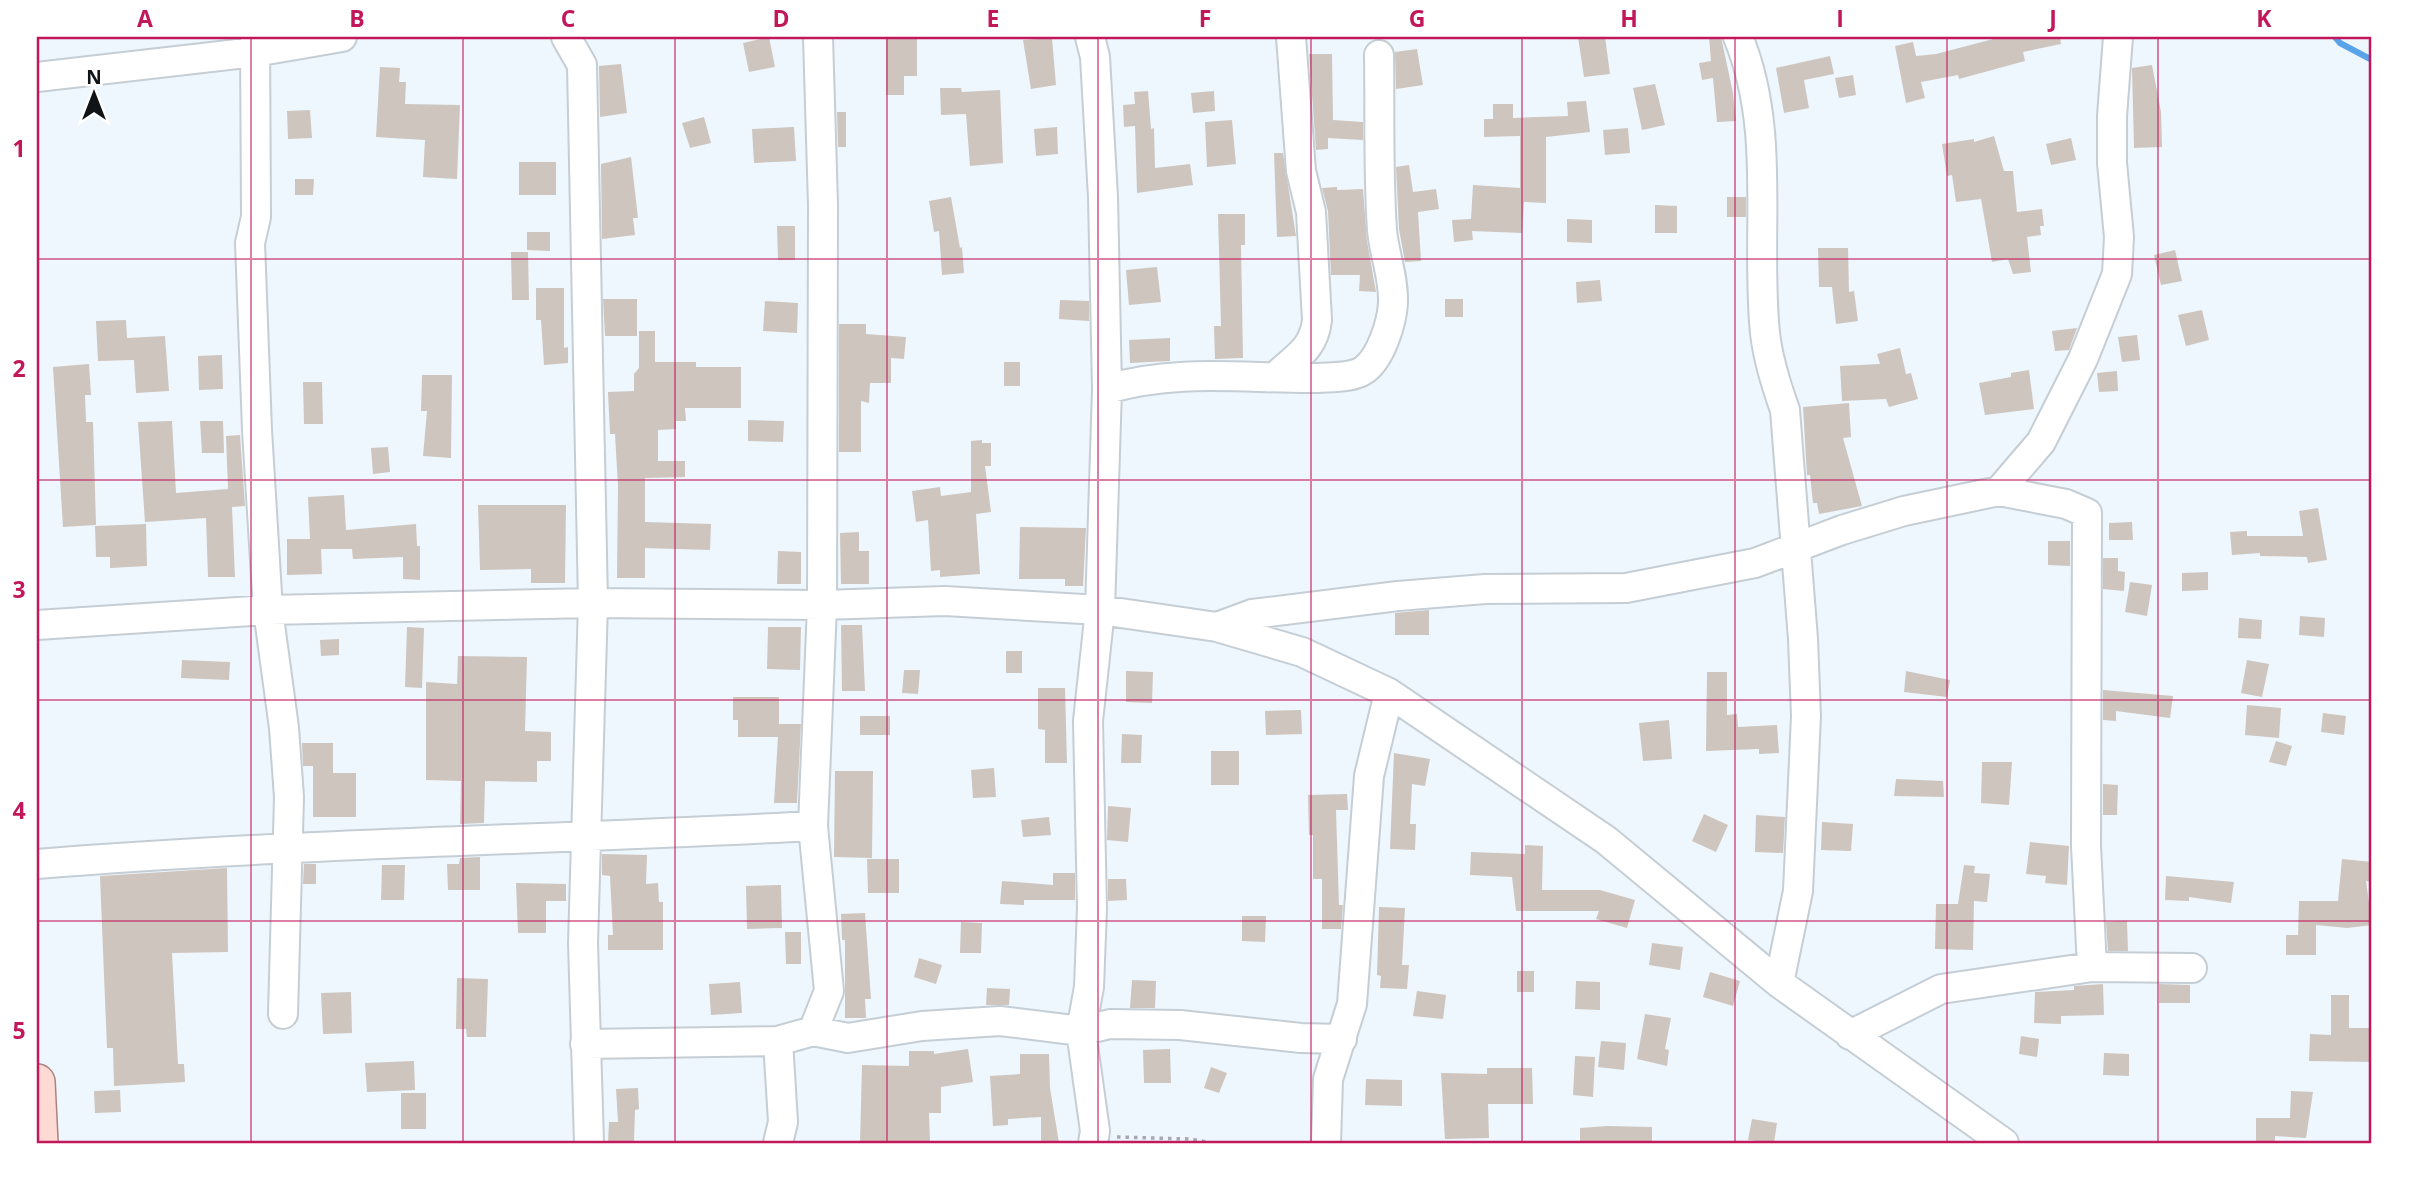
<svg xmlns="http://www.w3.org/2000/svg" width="2409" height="1180" viewBox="0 0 2409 1180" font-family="'Open Sans',sans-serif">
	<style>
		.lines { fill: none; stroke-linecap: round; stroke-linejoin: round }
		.stream { stroke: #59a3e9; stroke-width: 6 }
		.building { fill: #cec5be }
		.minor-casing { stroke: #c5ced5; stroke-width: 32 }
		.major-casing { stroke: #ab8580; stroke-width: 38 }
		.path { stroke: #a3aab0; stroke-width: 3.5; stroke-dasharray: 3.5 5; stroke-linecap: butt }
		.minor { stroke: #fff; stroke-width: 28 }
		.major { stroke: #fedad4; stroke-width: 35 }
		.grid { fill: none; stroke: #c2185b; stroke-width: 2; stroke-opacity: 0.55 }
		.neatline { fill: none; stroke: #c2185b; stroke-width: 2.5 }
		.grid-label { font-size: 23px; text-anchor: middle; font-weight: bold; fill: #c2185b }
	</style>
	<rect width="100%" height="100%" fill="#eef7fe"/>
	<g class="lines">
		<path class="stream" d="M 2335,37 L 2340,43 L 2372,60"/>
	</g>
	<path class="building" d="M 769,37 L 775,67 L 749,72 L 743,43 Z
		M 886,37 L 917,37 L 917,76 L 904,76 L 904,95 L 886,95 Z
		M 1578,37 L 1605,37 L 1610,74 L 1584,77 Z
		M 1709,37 L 1721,37 L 1733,93 L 1736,121 L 1717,122 L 1713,78 L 1702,80 L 1699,63 L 1711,61 Z
		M 2001,37 L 2060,37 L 2061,44 L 2023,52 L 2025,61 L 1959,79 L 1958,75 L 1921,82 L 1925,98 L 1906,103 L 1895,46 L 1913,42 L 1916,56 L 1936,54 Z
		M 1052,38 L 1056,85 L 1031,89 L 1023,40 Z
		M 1417,49 L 1423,85 L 1396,89 L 1395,52 Z
		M 1309,54 L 1332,54 L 1333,120 L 1363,122 L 1363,140 L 1328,138 L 1328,149 L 1316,150 Z
		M 1830,56 L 1834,74 L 1804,80 L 1809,108 L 1784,113 L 1776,68 Z
		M 621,64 L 627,113 L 600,117 L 599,66 Z
		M 2152,65 L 2161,112 L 2162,147 L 2134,148 L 2132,68 Z
		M 380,67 L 400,68 L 399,82 L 406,82 L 405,104 L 460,105 L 457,179 L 423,177 L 425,140 L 376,137 Z
		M 1853,75 L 1856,95 L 1839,98 L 1835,78 Z
		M 1655,84 L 1665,125 L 1642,130 L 1633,88 Z
		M 940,88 L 961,88 L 962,92 L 1000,90 L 1003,163 L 970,166 L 966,114 L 941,115 Z
		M 1148,91 L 1151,129 L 1154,128 L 1155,168 L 1190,164 L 1193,185 L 1137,193 L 1135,126 L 1124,127 L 1123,105 L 1135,104 L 1134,92 Z
		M 1214,91 L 1215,111 L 1193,113 L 1191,93 Z
		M 1586,101 L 1590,132 L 1546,137 L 1546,203 L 1524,202 L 1522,233 L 1472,231 L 1473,240 L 1454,242 L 1452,220 L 1471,219 L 1473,185 L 1520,188 L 1520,136 L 1484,137 L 1484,119 L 1493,119 L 1493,104 L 1513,104 L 1513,118 L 1568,116 L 1567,102 Z
		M 310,110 L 312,138 L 288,139 L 287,111 Z
		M 837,112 L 846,112 L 846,147 L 838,147 Z
		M 704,117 L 711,143 L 690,148 L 682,123 Z
		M 1232,120 L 1236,164 L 1207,167 L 1205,122 Z
		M 794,127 L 796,161 L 754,163 L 752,129 Z
		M 1057,127 L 1058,154 L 1036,156 L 1034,129 Z
		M 1628,128 L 1630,153 L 1605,155 L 1603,130 Z
		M 1994,136 L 2004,171 L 2013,171 L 2017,212 L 2042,209 L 2044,226 L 2040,226 L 2041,235 L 2027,237 L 2031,272 L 2013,274 L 2008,259 L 1992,262 L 1981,199 L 1956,202 L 1952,175 L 1947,176 L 1942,144 L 1974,139 L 1974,142 Z
		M 2071,138 L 2076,160 L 2051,165 L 2046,144 Z
		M 1274,153 L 1283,153 L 1296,236 L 1277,237 Z
		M 631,157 L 638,218 L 633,218 L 635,235 L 602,239 L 601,164 Z
		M 519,162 L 556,162 L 556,195 L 519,195 Z
		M 1409,165 L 1413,192 L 1436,189 L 1439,209 L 1418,212 L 1421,261 L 1405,262 L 1399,229 L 1396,167 Z
		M 295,179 L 314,179 L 313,195 L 295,195 Z
		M 1337,187 L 1337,190 L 1363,189 L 1367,241 L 1376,292 L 1359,291 L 1360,275 L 1331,275 L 1328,211 L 1322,188 Z
		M 951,197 L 960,248 L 962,247 L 964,273 L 942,275 L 939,231 L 934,232 L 929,201 Z
		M 1727,197 L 1746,197 L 1746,217 L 1727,217 Z
		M 1655,205 L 1677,206 L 1677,233 L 1655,233 Z
		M 1218,214 L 1245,214 L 1245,245 L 1241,245 L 1243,358 L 1215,359 L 1214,326 L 1221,326 Z
		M 1567,219 L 1592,220 L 1592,243 L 1567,242 Z
		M 777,226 L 795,226 L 795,260 L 778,260 Z
		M 527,232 L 550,232 L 550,251 L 527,250 Z
		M 1818,248 L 1848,248 L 1849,292 L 1854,291 L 1858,321 L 1836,324 L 1832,287 L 1819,287 Z
		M 2175,250 L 2182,281 L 2161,285 L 2154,255 Z
		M 511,252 L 528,252 L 529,300 L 512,300 Z
		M 1157,267 L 1161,302 L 1129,305 L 1126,270 Z
		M 1600,280 L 1602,301 L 1577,303 L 1576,282 Z
		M 536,288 L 564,288 L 564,348 L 568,347 L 568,363 L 544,365 L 541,320 L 536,320 Z
		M 603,299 L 637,299 L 637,336 L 605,336 Z
		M 1445,299 L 1463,299 L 1463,317 L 1445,317 Z
		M 1060,300 L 1089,301 L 1089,321 L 1059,319 Z
		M 765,301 L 798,303 L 797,333 L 763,331 Z
		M 2202,310 L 2209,340 L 2186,346 L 2178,315 Z
		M 126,320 L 127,338 L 165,336 L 169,391 L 136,393 L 134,360 L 98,361 L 96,321 Z
		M 839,324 L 866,324 L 866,334 L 906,337 L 904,359 L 891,358 L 891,383 L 870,383 L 869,403 L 861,401 L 861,452 L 839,452 Z
		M 2077,328 L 2069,350 L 2055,351 L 2052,331 Z
		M 639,331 L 655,331 L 655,362 L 696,362 L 696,367 L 741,367 L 741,408 L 685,408 L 686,421 L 676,421 L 676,429 L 658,430 L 658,461 L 685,461 L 685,477 L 645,478 L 645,522 L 711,524 L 710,550 L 645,548 L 645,578 L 617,578 L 618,486 L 615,434 L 610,434 L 608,392 L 634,391 L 634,374 L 639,368 Z
		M 2137,335 L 2140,360 L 2122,362 L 2118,337 Z
		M 1170,338 L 1170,361 L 1130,363 L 1129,340 Z
		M 1900,348 L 1906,374 L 1911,373 L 1918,399 L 1889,407 L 1886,399 L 1842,401 L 1840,366 L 1880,364 L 1877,354 Z
		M 222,355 L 223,389 L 199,390 L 198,356 Z
		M 1004,362 L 1020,362 L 1020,386 L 1004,386 Z
		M 89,364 L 91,395 L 85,395 L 86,422 L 93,422 L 96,525 L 63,527 L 53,367 Z
		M 2029,370 L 2034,409 L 1985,415 L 1979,383 L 2011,377 L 2011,373 Z
		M 2117,371 L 2118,391 L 2099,392 L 2097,373 Z
		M 422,375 L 452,375 L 451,458 L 423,456 L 427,411 L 421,411 Z
		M 303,382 L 322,382 L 323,424 L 304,424 Z
		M 1849,403 L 1851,437 L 1843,438 L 1862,506 L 1819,514 L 1817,503 L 1813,503 L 1810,475 L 1807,475 L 1803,407 Z
		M 748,420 L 784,421 L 783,442 L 748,441 Z
		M 172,421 L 176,493 L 228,489 L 226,436 L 240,435 L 245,506 L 232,507 L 235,577 L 208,577 L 206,518 L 145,522 L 138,422 Z
		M 200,421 L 223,421 L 224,453 L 202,453 Z
		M 982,440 L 982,443 L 991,443 L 991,466 L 985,466 L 991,512 L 976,514 L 980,574 L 940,577 L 940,570 L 931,571 L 928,520 L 916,522 L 912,491 L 940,487 L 941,496 L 971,492 L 971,441 Z
		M 388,447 L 390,472 L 373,474 L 371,448 Z
		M 344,495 L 346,530 L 416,524 L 417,546 L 420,546 L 420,580 L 403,579 L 403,557 L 353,559 L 352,549 L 321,549 L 322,574 L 287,575 L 287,539 L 310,539 L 308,497 Z
		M 478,505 L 566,505 L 565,583 L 531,583 L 531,569 L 480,570 Z
		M 2318,508 L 2327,560 L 2308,563 L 2307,557 L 2260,556 L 2260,553 L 2232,555 L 2230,532 L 2247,531 L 2247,536 L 2303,536 L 2299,511 Z
		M 2132,522 L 2133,540 L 2109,540 L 2109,523 Z
		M 146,524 L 147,566 L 110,568 L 110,557 L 96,557 L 95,526 Z
		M 1020,527 L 1086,528 L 1083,586 L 1065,586 L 1065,579 L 1019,579 Z
		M 859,532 L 859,551 L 869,551 L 869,584 L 841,584 L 840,533 Z
		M 2048,541 L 2070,541 L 2070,566 L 2048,565 Z
		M 778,551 L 801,552 L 801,584 L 777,584 Z
		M 2103,558 L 2118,558 L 2118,571 L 2125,572 L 2124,591 L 2103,589 Z
		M 2208,572 L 2208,590 L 2182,591 L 2182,573 Z
		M 2130,582 L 2152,585 L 2147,616 L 2125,612 Z
		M 1429,610 L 1429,635 L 1395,635 L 1395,613 Z
		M 2300,616 L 2325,618 L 2324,637 L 2299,635 Z
		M 2239,618 L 2262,620 L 2261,639 L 2238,638 Z
		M 841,625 L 862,625 L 865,691 L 842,691 Z
		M 407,627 L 424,628 L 422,688 L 405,687 Z
		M 768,627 L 801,627 L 800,670 L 767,669 Z
		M 339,639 L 339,655 L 321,656 L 320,640 Z
		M 1006,651 L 1022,651 L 1022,673 L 1006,673 Z
		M 458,656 L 527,657 L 525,731 L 551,732 L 551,761 L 537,761 L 537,782 L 485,781 L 484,823 L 460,824 L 461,781 L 426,780 L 426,682 L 457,684 Z
		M 182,660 L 230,662 L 229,680 L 181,678 Z
		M 2247,660 L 2269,664 L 2262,697 L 2241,693 Z
		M 904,670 L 920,670 L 918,694 L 902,693 Z
		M 1126,671 L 1153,672 L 1152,703 L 1126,702 Z
		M 1906,671 L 1950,680 L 1947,697 L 1904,692 Z
		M 1707,672 L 1727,672 L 1727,715 L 1737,714 L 1738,727 L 1777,725 L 1779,753 L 1759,754 L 1759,749 L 1706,751 Z
		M 1038,688 L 1065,688 L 1067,763 L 1045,763 L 1045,730 L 1038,729 Z
		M 2103,690 L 2173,696 L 2170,718 L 2116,711 L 2116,721 L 2103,720 Z
		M 733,697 L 779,697 L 779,724 L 801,724 L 797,803 L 774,803 L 778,737 L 738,737 L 738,720 L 733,720 Z
		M 2247,705 L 2281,708 L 2279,738 L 2245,735 Z
		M 1301,710 L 1302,734 L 1266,735 L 1265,711 Z
		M 2323,713 L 2346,716 L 2344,735 L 2321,732 Z
		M 860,716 L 890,716 L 890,735 L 860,735 Z
		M 1669,720 L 1672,759 L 1643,761 L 1639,723 Z
		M 1122,734 L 1142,735 L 1141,763 L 1121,763 Z
		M 2276,741 L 2292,746 L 2286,766 L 2269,762 Z
		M 302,743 L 333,743 L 333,773 L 356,773 L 356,817 L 313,817 L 313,766 L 303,766 Z
		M 1211,751 L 1239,751 L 1239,785 L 1211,785 Z
		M 1394,753 L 1430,759 L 1425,786 L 1412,784 L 1410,824 L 1416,824 L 1415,850 L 1390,849 Z
		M 1982,762 L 2012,762 L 2009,805 L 1981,803 Z
		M 994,768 L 996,797 L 973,798 L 971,770 Z
		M 835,771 L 873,771 L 872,858 L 834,857 Z
		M 1896,779 L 1943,781 L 1944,797 L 1894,796 Z
		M 2103,784 L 2118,785 L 2117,815 L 2103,815 Z
		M 1347,794 L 1348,810 L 1336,810 L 1339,905 L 1343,905 L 1341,929 L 1322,929 L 1322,879 L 1313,879 L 1313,835 L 1309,835 L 1308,795 Z
		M 1108,806 L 1131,808 L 1128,842 L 1107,840 Z
		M 1704,814 L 1728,825 L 1716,852 L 1692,841 Z
		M 1756,815 L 1785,817 L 1783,853 L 1755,852 Z
		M 1049,817 L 1051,835 L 1023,837 L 1021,820 Z
		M 1822,822 L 1853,824 L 1851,851 L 1821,850 Z
		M 2030,842 L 2069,846 L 2067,885 L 2045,883 L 2046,876 L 2026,874 Z
		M 1525,845 L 1543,846 L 1542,890 L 1600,890 L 1635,900 L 1627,928 L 1596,919 L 1599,911 L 1516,911 L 1512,877 L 1470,875 L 1471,852 L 1525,854 Z
		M 602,854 L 647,855 L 646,884 L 658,883 L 659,902 L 663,902 L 663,950 L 608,950 L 608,935 L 613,935 L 610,876 L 602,875 Z
		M 480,857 L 480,890 L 448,890 L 447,864 L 459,864 L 460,858 Z
		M 867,859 L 899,859 L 899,893 L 868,893 Z
		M 2342,859 L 2372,862 L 2372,882 L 2366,881 L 2372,925 L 2347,928 L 2316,925 L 2316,955 L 2286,955 L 2286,935 L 2298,935 L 2299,901 L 2338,901 Z
		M 304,864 L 316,864 L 316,884 L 303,884 Z
		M 382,865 L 405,865 L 404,900 L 381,900 Z
		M 1964,865 L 1975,866 L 1974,873 L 1990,874 L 1987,902 L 1974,901 L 1973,950 L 1935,949 L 1936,904 L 1958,904 Z
		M 227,868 L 228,952 L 172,953 L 178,1064 L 184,1064 L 185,1082 L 114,1086 L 113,1048 L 107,1048 L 100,876 Z
		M 1053,873 L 1075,873 L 1075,900 L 1024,900 L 1024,905 L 1000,904 L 1002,881 L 1053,885 Z
		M 2166,876 L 2234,882 L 2231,903 L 2189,897 L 2189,901 L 2165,900 Z
		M 1108,879 L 1126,879 L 1127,900 L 1108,901 Z
		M 516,883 L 566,884 L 566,901 L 546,901 L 546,933 L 518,933 Z
		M 781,885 L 782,928 L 747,929 L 746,886 Z
		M 1379,907 L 1405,908 L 1402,965 L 1409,965 L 1407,989 L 1380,988 L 1381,976 L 1377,975 Z
		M 865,913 L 871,999 L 865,999 L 866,1018 L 845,1018 L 845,940 L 842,940 L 841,914 Z
		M 1242,916 L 1266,916 L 1265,942 L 1242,941 Z
		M 2127,921 L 2128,951 L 2108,951 L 2106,922 Z
		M 961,922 L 982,923 L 981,953 L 960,953 Z
		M 785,932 L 801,932 L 801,964 L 786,964 Z
		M 1652,943 L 1683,947 L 1680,970 L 1649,965 Z
		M 919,958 L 942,965 L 936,984 L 914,977 Z
		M 1517,971 L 1534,971 L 1534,992 L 1517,992 Z
		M 1710,972 L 1740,981 L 1733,1006 L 1703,997 Z
		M 457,978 L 488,979 L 486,1037 L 467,1037 L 466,1029 L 456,1029 Z
		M 1132,980 L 1156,981 L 1155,1008 L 1130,1008 Z
		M 1576,981 L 1600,982 L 1600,1010 L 1575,1009 Z
		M 740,982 L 742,1013 L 711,1015 L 709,984 Z
		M 2103,984 L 2104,1015 L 2061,1016 L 2061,1024 L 2034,1023 L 2035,992 L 2074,990 L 2074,986 Z
		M 2159,984 L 2190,985 L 2190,1003 L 2159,1003 Z
		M 987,988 L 1010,989 L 1009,1005 L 986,1005 Z
		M 1417,991 L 1446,995 L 1443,1019 L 1413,1016 Z
		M 351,992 L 352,1033 L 323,1034 L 321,993 Z
		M 2331,995 L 2349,995 L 2349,1028 L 2372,1028 L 2372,1062 L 2309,1061 L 2310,1034 L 2331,1035 Z
		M 1645,1014 L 1671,1018 L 1665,1049 L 1669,1050 L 1667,1066 L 1637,1059 Z
		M 2021,1036 L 2039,1039 L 2037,1057 L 2019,1054 Z
		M 1601,1041 L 1626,1043 L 1624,1070 L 1598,1067 Z
		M 968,1049 L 973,1082 L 941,1087 L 941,1113 L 929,1113 L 930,1143 L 860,1143 L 862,1065 L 909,1066 L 909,1051 L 934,1051 L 934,1054 Z
		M 1170,1049 L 1171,1083 L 1144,1083 L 1143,1050 Z
		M 2104,1053 L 2129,1054 L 2129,1076 L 2103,1075 Z
		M 1020,1054 L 1049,1054 L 1050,1088 L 1059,1143 L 1041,1143 L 1041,1117 L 1008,1119 L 1008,1125 L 993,1126 L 990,1076 L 1020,1074 Z
		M 1575,1056 L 1595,1057 L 1593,1097 L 1573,1095 Z
		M 414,1061 L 415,1090 L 367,1092 L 365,1063 Z
		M 1211,1067 L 1227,1073 L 1219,1093 L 1204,1088 Z
		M 1487,1068 L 1532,1068 L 1533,1104 L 1488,1104 L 1489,1138 L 1445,1139 L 1441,1073 L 1487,1074 Z
		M 1366,1079 L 1402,1080 L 1402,1106 L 1365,1105 Z
		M 638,1088 L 639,1109 L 635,1110 L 634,1143 L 608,1143 L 609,1122 L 618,1122 L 616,1089 Z
		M 120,1090 L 121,1112 L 95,1113 L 94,1091 Z
		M 2291,1091 L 2313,1092 L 2306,1138 L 2275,1136 L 2275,1143 L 2256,1143 L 2256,1118 L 2290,1118 Z
		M 401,1093 L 426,1093 L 426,1129 L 401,1129 Z
		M 1752,1119 L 1777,1123 L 1774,1143 L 1748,1140 Z
		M 1608,1126 L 1652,1127 L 1652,1143 L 1580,1143 L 1580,1128 Z"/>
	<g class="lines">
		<g class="minor-casing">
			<path id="minor" d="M 255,37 L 256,217 L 250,243 L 257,430 L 268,610 L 284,728 L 289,797 L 283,1014
				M 566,37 L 582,65 L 593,603 L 583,943 L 589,1143
				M 1090,37 L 1095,57 L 1103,197 L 1107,389 L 1100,610 L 1088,721 L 1092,908 L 1089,987 L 1081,1031 L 1095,1131 L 1093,1143
				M 1738,37 C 1777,130 1755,235 1765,333 C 1768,360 1776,385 1785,410 L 1803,639 L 1806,716 L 1798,891 L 1779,983
				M 37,77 L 255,52 L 342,37
				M 1276,376 C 1296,357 1314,349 1317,320 L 1311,212 L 1301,171 L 1291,37
				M 1107,389 C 1179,368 1245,379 1318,378 C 1331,377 1353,378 1364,370 C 1381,358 1392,322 1393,303 C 1394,277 1384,254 1382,230 C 1378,172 1380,113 1379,55
				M 1999,491 L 2041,442 L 2083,359 L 2117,274 L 2119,237 L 2112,163 L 2112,116 L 2118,37
				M 37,625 L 268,610 L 593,603 L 822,605 L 945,601 L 1100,610 L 1217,627 L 1302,652 L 1389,693 L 1606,840 L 1779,983 L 2004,1143
				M 1217,627 L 1252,614 L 1398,596 L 1485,589 L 1626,588 L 1755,563 L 1842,530 L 1904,511 L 1999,491 L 2066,504 L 2087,513 L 2086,846 L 2092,967
				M 37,864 C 295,843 555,840 813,826
				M 813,1031 L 829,991 L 813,826 L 822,605 L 823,205 L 818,37
				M 1850,1035 L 1941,989 L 2092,967 L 2192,968
				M 585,1044 L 778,1041 L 813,1031 L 848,1038 L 922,1026 L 1000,1021 L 1081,1031 L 1110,1024 L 1180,1025 L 1301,1038 L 1342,1039
				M 778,1143 L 783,1122 L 778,1041
				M 1326,1143 L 1328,1079 L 1352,1004 L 1369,776 L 1389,693"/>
		</g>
		<g class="major-casing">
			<path id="major" d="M 37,1082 L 40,1143"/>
		</g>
		<path class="path" d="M 1117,1137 L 1190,1139 L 1213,1143"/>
		<use href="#minor" class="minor"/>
		<use href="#major" class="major"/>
	</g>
	<path class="grid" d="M 251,37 L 251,1143M 463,37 L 463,1143M 675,37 L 675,1143M 887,37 L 887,1143M 1098,37 L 1098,1143M 1311,37 L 1311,1143M 1522,37 L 1522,1143M 1735,37 L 1735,1143M 1947,37 L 1947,1143M 2158,37 L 2158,1143M 37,259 L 2372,259M 37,480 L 2372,480M 37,700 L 2372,700M 37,921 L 2372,921"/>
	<rect width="2409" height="1180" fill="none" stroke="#ffffff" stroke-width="77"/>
	<g transform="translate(94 94)" stroke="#ffffff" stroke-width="5" paint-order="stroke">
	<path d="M0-5L12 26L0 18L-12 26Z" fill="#111417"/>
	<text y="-10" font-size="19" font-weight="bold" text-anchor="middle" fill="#111417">N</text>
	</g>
	<rect x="38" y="38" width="2332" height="1104" class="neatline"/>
	<g class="grid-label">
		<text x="145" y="27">A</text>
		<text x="357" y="27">B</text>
		<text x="568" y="27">C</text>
		<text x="781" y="27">D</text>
		<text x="993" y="27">E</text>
		<text x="1205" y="27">F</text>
		<text x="1417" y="27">G</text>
		<text x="1629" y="27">H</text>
		<text x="1840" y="27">I</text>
		<text x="2053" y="27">J</text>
		<text x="2264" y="27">K</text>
		<text x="19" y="157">1</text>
		<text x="19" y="377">2</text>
		<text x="19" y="598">3</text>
		<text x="19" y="819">4</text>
		<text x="19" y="1039">5</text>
	</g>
</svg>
